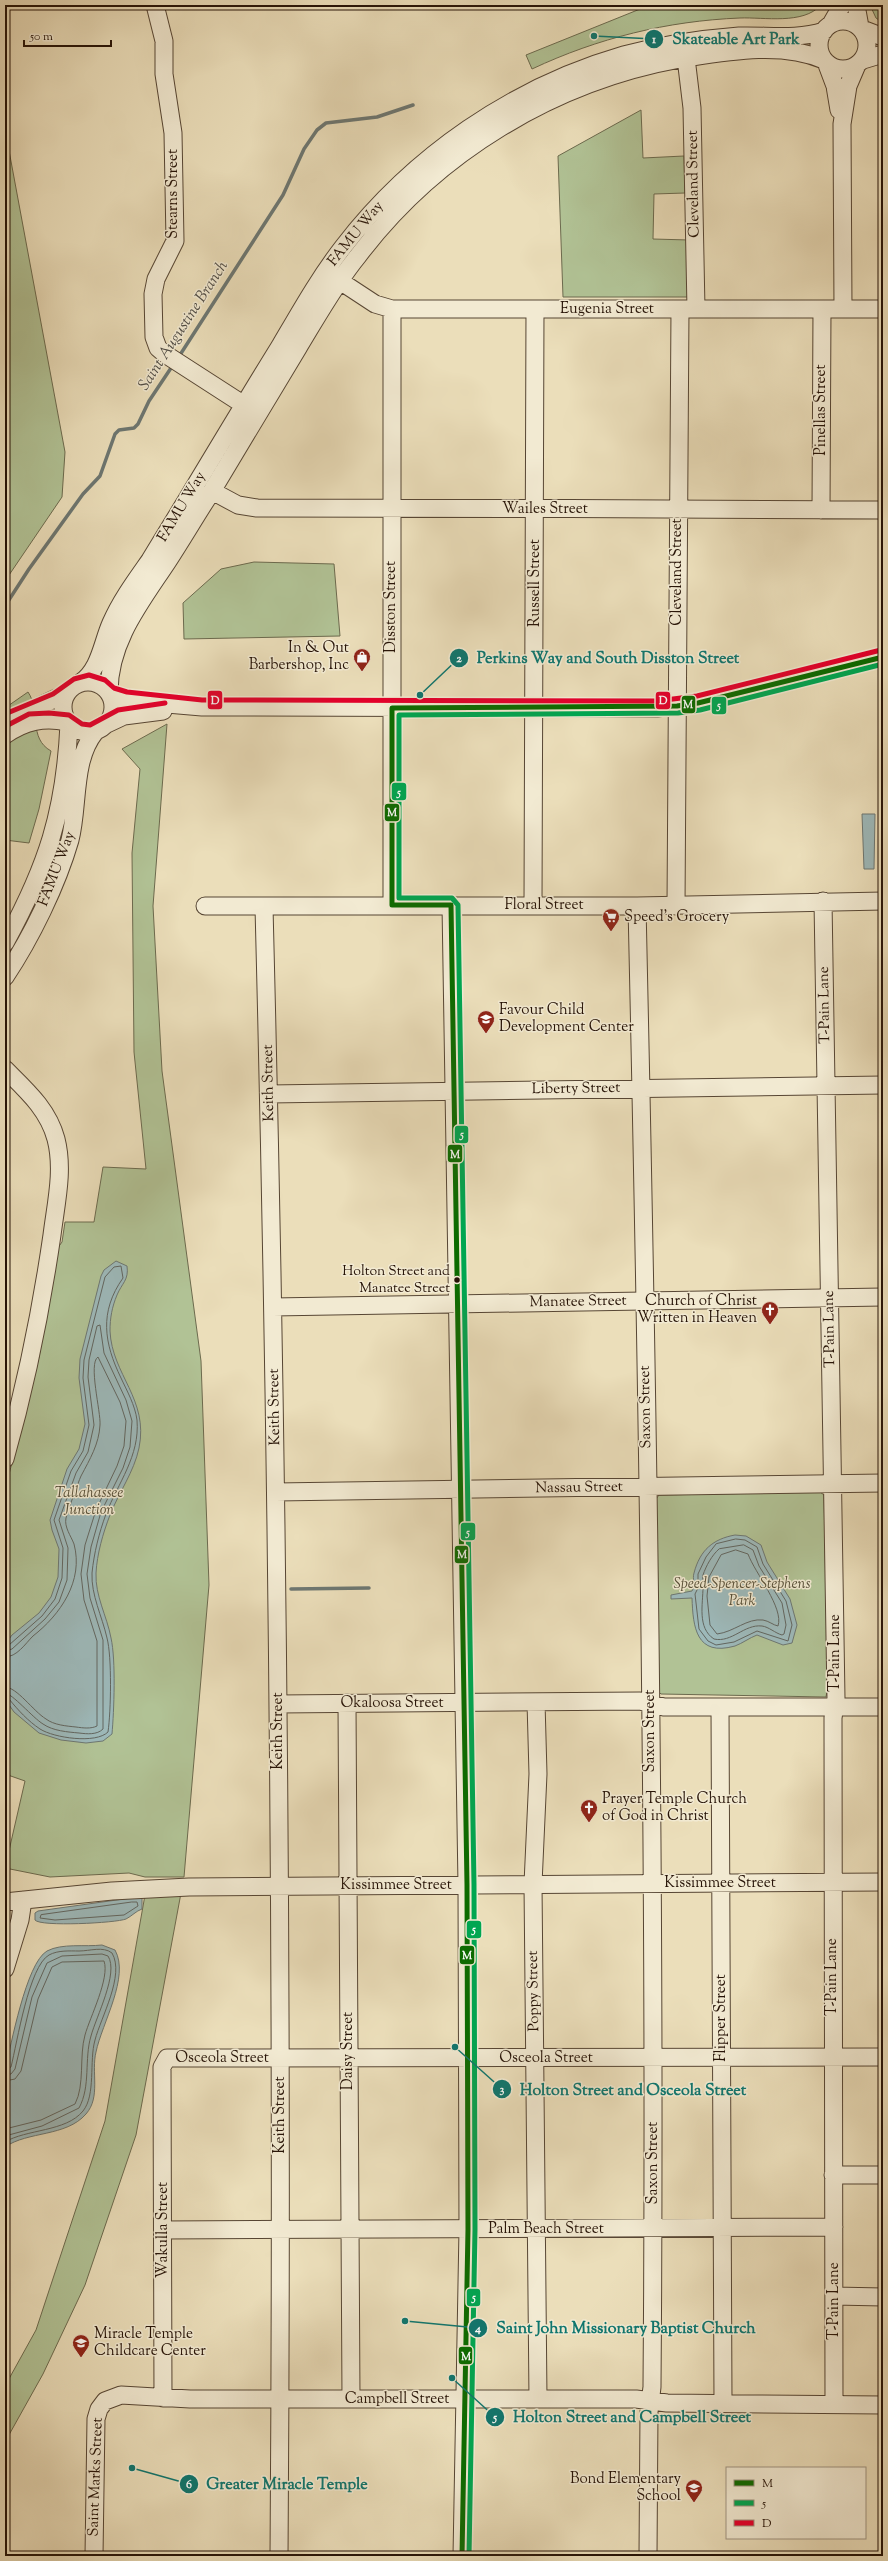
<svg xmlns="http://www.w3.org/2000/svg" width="888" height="2561" viewBox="0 0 888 2561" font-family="'Sorts Mill Goudy',serif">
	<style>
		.green { fill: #b1c295; stroke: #6c6a4e }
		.water { fill: #9db9ba; stroke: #6d7772 }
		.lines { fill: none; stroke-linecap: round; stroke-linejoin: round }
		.shore { stroke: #626660; stroke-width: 1 }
		.stream { stroke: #6d7772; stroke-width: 3.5 }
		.minor-casing { stroke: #574634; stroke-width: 19 }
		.minor { stroke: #f2ead2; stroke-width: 17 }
		.bus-1-casing { stroke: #f2ead2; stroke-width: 8 }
		.bus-2-casing { stroke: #f2ead2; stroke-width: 8 }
		.bus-3-casing { stroke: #f2ead2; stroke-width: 8 }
		.bus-1 { stroke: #0c6b00; stroke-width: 5 }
		.bus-2 { stroke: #00a651; stroke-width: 5 }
		.bus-3 { stroke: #e4002b; stroke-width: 5 }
		.bus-dot { fill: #261307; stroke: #f2ead2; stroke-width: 1.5 }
		.labels { text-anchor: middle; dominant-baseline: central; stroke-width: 3; stroke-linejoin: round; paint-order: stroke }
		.bus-label { font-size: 14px; fill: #261307; stroke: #f2ead2; text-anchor: end }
		.street-label { font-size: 15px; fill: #261307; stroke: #f2ead2 }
		.poi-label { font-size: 15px; fill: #261307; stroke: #f2ead2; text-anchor: start }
		.park-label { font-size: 15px; font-style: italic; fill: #575039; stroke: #f2ead2 }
		.water-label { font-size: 16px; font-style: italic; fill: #504d46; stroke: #f2ead2 }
		.leader { fill: none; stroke: #0f766e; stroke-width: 1.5 }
		.callout-dot { fill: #0f766e; stroke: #f2ead2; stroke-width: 1.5 }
		.mark-label { font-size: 12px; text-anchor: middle; font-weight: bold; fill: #fff }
		.callout-label { font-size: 16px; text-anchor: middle; font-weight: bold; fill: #0f766e; stroke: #f2ead2; stroke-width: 3; stroke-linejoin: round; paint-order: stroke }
		.line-badge { stroke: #f2ead2; stroke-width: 1.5 }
		.badge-label { font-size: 11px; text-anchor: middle; font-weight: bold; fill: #fff }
	</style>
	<rect width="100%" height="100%" fill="#ebdeba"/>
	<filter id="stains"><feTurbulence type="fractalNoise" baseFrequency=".005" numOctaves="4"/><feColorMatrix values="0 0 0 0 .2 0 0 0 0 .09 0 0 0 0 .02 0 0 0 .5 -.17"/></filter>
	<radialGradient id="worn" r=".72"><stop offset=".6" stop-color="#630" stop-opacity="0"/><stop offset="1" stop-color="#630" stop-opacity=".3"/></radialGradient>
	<path class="green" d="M 650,5 L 821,5 C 803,25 764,17 740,18 C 667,21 598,38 532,69 L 526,55 Z
		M 870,5 L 883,5 L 883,23 L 876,18 Z
		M 641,110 L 643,158 L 684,156 L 685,193 L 654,194 L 653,239 L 689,240 L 689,297 L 563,297 L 558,156 Z
		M 5,129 L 65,452 L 62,497 L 5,581 Z
		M 254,562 L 334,564 L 340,636 L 184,639 L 183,603 L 221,569 Z
		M 28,692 C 41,711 28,738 51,751 L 39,809 L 29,843 L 5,840 L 5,708 Z
		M 167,724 L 153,906 L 162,1071 L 201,1361 L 209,1585 L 184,1877 L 145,1877 L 129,1873 L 50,1877 L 5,1868 L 25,1781 L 5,1774 L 5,1490 L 39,1357 L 57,1249 L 62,1242 L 65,1222 L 94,1222 L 103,1167 L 146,1169 L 134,1052 L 132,853 L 140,769 L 122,749 Z
		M 820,1492 L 824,1495 L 828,1686 L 826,1697 L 661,1694 L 659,1692 L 656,1499 L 659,1495 Z
		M 181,1893 L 136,2135 L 85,2285 L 43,2374 L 5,2442 L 5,2386 L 36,2330 L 105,2121 L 145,1895 Z"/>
	<path class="water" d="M 862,814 L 875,814 L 874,869 L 864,869 Z
		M 116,1261 L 127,1266 C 129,1280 122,1283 117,1295 C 112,1307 110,1318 110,1331 C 112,1375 149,1399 139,1448 C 134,1472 119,1492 110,1515 C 103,1533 97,1554 96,1573 C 95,1596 107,1616 111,1638 C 116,1660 114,1711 112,1734 L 103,1741 L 86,1743 L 61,1740 L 39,1733 L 14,1712 L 5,1699 L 6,1643 L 12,1635 L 39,1613 L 51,1597 L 58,1577 L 59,1549 L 52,1530 L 50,1520 L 67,1469 L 79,1449 L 85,1424 L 79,1378 L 80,1359 L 101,1276 L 104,1270 Z
		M 735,1535 L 746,1536 L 761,1545 L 767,1562 L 790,1599 L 797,1625 L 792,1643 L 783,1645 L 757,1635 C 749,1638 743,1643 735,1646 C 696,1657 693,1627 692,1598 L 671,1599 L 671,1595 L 692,1591 C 696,1585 692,1579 694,1573 C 700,1550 713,1539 735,1535 Z
		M 131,1898 L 142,1898 L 142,1909 C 136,1911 132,1916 126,1919 C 116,1923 40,1927 35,1920 L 35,1913 L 38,1911 Z
		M 102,1945 L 115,1950 C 130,1977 102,2023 96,2052 C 91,2072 101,2097 86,2114 C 66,2137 28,2131 5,2147 C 5,2127 1,2087 5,2070 C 11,2046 26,1963 47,1951 C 62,1943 85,1947 102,1945 Z"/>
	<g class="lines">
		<path class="shore" d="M 736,1539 L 745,1540 L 757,1547 L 763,1564 L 786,1601 L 792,1625 L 788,1641 L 757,1631 L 734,1642 L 716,1645 L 708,1641 L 699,1629 L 695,1594 L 698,1588 L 698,1574 L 706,1557 L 716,1544 Z
			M 744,1545 L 753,1550 L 759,1566 L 782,1603 L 786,1625 L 784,1634 L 782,1635 C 775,1633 769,1627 762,1626 C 744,1624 732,1643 714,1639 C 697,1628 703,1604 703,1587 C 704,1583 702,1579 703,1575 C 706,1566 712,1555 719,1549 Z
			M 736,1550 L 748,1554 C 755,1573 784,1608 778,1626 C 773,1625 769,1621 763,1620 C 747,1618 734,1632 717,1634 L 710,1625 L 707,1596 L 709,1577 L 721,1555 Z
			M 5,1646 L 9,1645 L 42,1616 L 55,1599 L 62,1578 L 63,1548 L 54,1520 L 71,1471 L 83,1451 L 89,1425 L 83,1378 L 84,1360 L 105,1277 L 114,1267 L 121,1266 L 123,1278 C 99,1312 104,1343 121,1378 C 127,1391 135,1405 137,1420 C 140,1456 118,1483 106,1514 C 99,1533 94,1553 92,1573 C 91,1595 102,1616 107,1638 C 112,1657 111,1711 108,1732 C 96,1744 54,1738 40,1729 C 28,1721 18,1710 9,1699 L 5,1698
			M 5,1651 L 12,1649 L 45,1619 L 59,1602 L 67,1580 L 68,1548 L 59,1520 L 76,1473 L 88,1452 L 94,1425 L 88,1377 L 89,1360 L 97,1326 L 100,1325 L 104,1353 L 126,1400 L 132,1421 L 130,1447 L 123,1468 L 101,1512 L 91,1547 L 87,1574 L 90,1598 L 103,1640 L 103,1729 C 97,1735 87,1734 79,1733 C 68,1732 53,1731 43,1724 C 33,1718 12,1693 5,1693
			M 5,1657 C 17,1657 25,1644 33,1636 C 60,1615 84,1581 74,1544 C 71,1536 64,1527 66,1518 C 68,1510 78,1483 81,1476 C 90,1459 99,1444 100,1425 C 101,1412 88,1363 98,1357 L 120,1402 L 126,1421 L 124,1446 L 117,1466 L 96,1510 L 85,1545 L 81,1574 L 84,1600 L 97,1641 L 97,1726 C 91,1729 83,1728 76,1727 C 66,1726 54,1725 46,1719 C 33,1711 17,1687 5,1687
			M 132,1902 L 137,1902 L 138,1906 L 124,1915 L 55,1920 L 40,1918 L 41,1915 Z
			M 5,2070 L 11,2067 C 17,2043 29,1966 49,1955 C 58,1950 70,1951 79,1951 C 90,1951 103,1946 112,1953 C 125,1975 101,2017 95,2040 C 89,2061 96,2095 83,2111 C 66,2132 26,2129 5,2142
			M 5,2075 L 11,2074 L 15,2069 L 32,1997 L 47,1963 L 62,1956 L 102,1954 L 108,1956 C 119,1973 96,2017 91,2036 C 84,2059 91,2086 79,2108 L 42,2126 L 5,2136
			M 5,2081 L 15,2079 L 21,2071 L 38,1999 L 52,1967 L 62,1962 L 104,1961 C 110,1978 90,2017 85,2035 C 79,2056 85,2085 75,2104 L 41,2120 L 5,2129"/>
		<path class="stream" d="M 178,358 L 283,195 L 304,149 L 317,130 L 326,123 L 377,117 L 413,105
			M 5,606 L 29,569 L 83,494 L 100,476 L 115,434 L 119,430 L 134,428 L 138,424 L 149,401 L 173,365
			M 291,1589 L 369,1588"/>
		<g class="minor-casing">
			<path id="minor" d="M 155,5 L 164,41 L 164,74 L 173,133 L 175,241 L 156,279 L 153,294 L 154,337 L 158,348 L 165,354 L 244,405
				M 856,5 L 860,27
				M819 45a24 24 0 1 1 48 0a24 24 0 1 1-48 0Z
				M 831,24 L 842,5
				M 862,29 L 883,37
				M 686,58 L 692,108 L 696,309
				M 863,60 L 883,54
				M 826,62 L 835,86 L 839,110
				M 340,281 L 375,304 L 392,309 L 883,309
				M 392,309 L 392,905
				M 843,309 L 842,124 L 848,86 L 857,65
				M 212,491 L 238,505 L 257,508 C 466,508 674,509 883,510
				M 821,510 L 822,309
				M63 707a25 25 0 1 1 50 0a25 25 0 1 1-50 0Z
				M 80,683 C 100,670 102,643 111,623 C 121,600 136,580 150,560 C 163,539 176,517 189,496 C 219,446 249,396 280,346 C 300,312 319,278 343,247 C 413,156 513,87 624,55 C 661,45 700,39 739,36 C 767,35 797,40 824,31
				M 109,692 C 109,641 141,602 168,561 C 183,538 197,514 212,491 C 241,443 270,395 298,348 C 317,317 335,284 358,256 C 436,153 553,82 680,59 C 725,52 781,41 824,60
				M 110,694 L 132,701 L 202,707 L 657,708 L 698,703 L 883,657
				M 5,722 L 67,693
				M 107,724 L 124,716 L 163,711
				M 5,735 C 25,721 44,717 67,722
				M 823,901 L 836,1698 L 833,1718 L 834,2404
				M 451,905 L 467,1885 L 468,2229 L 462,2556
				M 533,905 L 535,309
				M 205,906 L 637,906 L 883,901
				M 637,906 C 648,1400 656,1893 652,2387 L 649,2412 L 648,2556
				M 676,906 L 680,309
				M 264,907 C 278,1456 283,2006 279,2556
				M 5,943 C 47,866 65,812 69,724
				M 5,977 C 31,938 57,885 70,840 C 79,805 72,761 95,732
				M 5,1069 C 26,1090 48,1109 56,1139 C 64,1170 56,1203 52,1235 C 41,1311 26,1385 5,1459
				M 269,1094 L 883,1085
				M 273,1307 L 883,1297
				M 276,1492 L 883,1483
				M 536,1702 L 538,1774 L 533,1884 L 538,2399
				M 347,1703 L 351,2398
				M 278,1704 L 640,1701 L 664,1707 L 883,1707
				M 720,1707 L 723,2402
				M 5,1902 L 112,1891 L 189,1887 L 883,1882
				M 5,1969 L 20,1920 L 23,1900
				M 833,2175 L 883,2175
				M 163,2230 L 834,2227
				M 834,2296 L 883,2297
				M 163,2398 L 162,2067 L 167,2058 L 883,2057
				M 94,2556 L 96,2419 L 99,2409 L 105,2401 L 121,2395 L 190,2399 L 636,2399 L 667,2403 L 883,2405"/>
		</g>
		<use href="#minor" class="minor"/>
		<g class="bus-1-casing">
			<path id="bus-1" d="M 462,2556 L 468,2229 L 467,1885 L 451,905 L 392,905 L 392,708 L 677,706 L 698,703 L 883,657"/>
		</g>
		<g class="bus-2-casing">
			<path id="bus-2" d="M 469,2556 L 475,2229 L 474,1885 L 458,905 L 452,898 L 399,898 L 399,715 L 678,713 L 700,710 L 883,664"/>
		</g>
		<g class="bus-3-casing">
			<path id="bus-3" d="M 5,714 L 53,694 L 74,679 L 89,675 L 105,680 L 114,688 L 127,692 L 202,700 L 657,701 L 697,696 L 881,650
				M 8,725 L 29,714 L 49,713 L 69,715 L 82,724 L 90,725 L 118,710 L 165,703"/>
		</g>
		<use href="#bus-1" class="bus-1"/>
		<use href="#bus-2" class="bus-2"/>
		<use href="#bus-3" class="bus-3"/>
	</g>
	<defs>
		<g id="shop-pin" transform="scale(0.9)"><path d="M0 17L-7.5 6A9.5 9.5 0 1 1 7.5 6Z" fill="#8f2418" stroke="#f2ead2"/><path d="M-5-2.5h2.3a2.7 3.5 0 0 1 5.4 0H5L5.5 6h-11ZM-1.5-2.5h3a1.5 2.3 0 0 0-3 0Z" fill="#fff"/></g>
		<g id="supermarket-pin" transform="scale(0.9)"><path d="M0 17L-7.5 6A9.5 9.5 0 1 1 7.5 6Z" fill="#8f2418" stroke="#f2ead2"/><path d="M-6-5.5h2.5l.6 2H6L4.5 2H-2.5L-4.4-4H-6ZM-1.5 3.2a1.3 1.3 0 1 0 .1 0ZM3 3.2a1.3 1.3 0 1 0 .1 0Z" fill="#fff"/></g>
		<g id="school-pin" transform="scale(0.9)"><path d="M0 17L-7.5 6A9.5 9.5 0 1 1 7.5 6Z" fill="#8f2418" stroke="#f2ead2"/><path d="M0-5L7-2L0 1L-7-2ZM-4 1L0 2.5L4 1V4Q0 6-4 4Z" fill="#fff"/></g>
		<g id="church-pin" transform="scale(0.9)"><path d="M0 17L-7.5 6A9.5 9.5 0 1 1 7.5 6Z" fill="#8f2418" stroke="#f2ead2"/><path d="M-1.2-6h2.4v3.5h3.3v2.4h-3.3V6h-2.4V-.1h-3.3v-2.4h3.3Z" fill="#fff"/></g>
	</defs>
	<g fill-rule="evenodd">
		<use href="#shop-pin" x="362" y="657"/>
		<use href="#supermarket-pin" x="611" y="917"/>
		<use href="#school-pin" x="486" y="1019"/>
		<use href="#church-pin" x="770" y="1310"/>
		<use href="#church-pin" x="589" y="1808"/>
		<use href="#school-pin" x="81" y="2343"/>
		<use href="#school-pin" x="694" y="2488"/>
	</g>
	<circle class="bus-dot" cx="457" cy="1280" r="3.5"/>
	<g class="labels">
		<g class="bus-label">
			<text x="450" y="1272">Holton Street and<tspan x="450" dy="17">Manatee Street</tspan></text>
		</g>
		<g class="street-label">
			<text transform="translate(694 184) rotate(-91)">Cleveland Street</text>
			<text transform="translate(173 194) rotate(-90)">Stearns Street</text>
			<text transform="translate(356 234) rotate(-51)">FAMU Way</text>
			<text x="607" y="309">Eugenia Street</text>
			<text transform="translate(821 410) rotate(-90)">Pinellas Street</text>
			<text transform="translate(182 507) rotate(-59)">FAMU Way</text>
			<text x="545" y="509">Wailes Street</text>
			<text transform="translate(677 572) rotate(-90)">Cleveland Street</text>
			<text transform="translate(535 583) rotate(-90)">Russell Street</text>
			<text transform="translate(391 607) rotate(-90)">Disston Street</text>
			<text transform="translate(57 869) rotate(-69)">FAMU Way</text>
			<text x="544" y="905">Floral Street</text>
			<text transform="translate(825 1005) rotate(-91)">T-Pain Lane</text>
			<text transform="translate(269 1083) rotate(-91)">Keith Street</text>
			<text transform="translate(576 1089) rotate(-1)">Liberty Street</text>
			<text transform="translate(578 1302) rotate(-1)">Manatee Street</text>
			<text transform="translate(830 1329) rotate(-91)">T-Pain Lane</text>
			<text transform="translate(275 1407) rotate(-91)">Keith Street</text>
			<text transform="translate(646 1407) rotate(-91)">Saxon Street</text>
			<text transform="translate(579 1488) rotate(-1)">Nassau Street</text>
			<text transform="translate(835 1653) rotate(-90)">T-Pain Lane</text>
			<text x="392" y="1703">Okaloosa Street</text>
			<text transform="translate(278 1731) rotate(-90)">Keith Street</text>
			<text transform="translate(650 1731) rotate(-90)">Saxon Street</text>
			<text x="720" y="1883">Kissimmee Street</text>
			<text x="396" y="1885">Kissimmee Street</text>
			<text transform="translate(832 1977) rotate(-90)">T-Pain Lane</text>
			<text transform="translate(534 1991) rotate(-91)">Poppy Street</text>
			<text transform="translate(721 2018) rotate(-90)">Flipper Street</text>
			<text transform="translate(348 2051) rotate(-90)">Daisy Street</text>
			<text x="222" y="2058">Osceola Street</text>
			<text x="546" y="2058">Osceola Street</text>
			<text transform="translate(280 2115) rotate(-90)">Keith Street</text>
			<text transform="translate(653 2163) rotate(-90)">Saxon Street</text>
			<text x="546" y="2229">Palm Beach Street</text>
			<text transform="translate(163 2230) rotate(-90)">Wakulla Street</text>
			<text transform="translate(834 2301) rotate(-90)">T-Pain Lane</text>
			<text x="397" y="2399">Campbell Street</text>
			<text transform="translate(96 2477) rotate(-88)">Saint Marks Street</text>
		</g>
		<g class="poi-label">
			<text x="349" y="648" text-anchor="end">In &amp; Out<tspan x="349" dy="17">Barbershop, Inc</tspan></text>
			<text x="624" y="917">Speed's Grocery</text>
			<text x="499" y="1010">Favour Child<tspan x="499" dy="17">Development Center</tspan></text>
			<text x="757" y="1301" text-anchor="end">Church of Christ<tspan x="757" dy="17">Written in Heaven</tspan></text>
			<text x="602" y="1799">Prayer Temple Church<tspan x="602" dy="17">of God in Christ</tspan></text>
			<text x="94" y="2334">Miracle Temple<tspan x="94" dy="17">Childcare Center</tspan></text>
			<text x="681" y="2479" text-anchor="end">Bond Elementary<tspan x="681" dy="17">School</tspan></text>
		</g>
		<g class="park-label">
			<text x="89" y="1493">Tallahassee<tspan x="89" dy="17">Junction</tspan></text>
			<text x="742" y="1584">Speed-Spencer-Stephens<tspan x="742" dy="17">Park</tspan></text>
		</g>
		<g class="water-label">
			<text transform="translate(184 326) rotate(-57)">Saint Augustine Branch</text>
		</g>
	</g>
	<path class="leader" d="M594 36L654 39M420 695L459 658M455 2047L502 2089M405 2321L478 2328M452 2378L495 2417M132 2468L189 2484"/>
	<g class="callout-dot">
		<circle cx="594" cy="36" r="4"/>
		<circle cx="420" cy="695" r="4"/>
		<circle cx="455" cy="2047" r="4"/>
		<circle cx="405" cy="2321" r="4"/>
		<circle cx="452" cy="2378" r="4"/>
		<circle cx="132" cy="2468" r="4"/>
		<circle cx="654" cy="39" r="10"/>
		<circle cx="459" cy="658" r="10"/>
		<circle cx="502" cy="2089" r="10"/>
		<circle cx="478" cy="2328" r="10"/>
		<circle cx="495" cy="2417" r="10"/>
		<circle cx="189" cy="2484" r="10"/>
	</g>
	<g class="mark-label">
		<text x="654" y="43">1</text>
		<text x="459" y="662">2</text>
		<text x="502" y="2093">3</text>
		<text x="478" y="2332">4</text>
		<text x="495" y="2421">5</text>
		<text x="189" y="2488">6</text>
	</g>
	<g class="callout-label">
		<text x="736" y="44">Skateable Art Park</text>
		<text x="608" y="663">Perkins Way and South Disston Street</text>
		<text x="633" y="2095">Holton Street and Osceola Street</text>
		<text x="626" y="2333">Saint John Missionary Baptist Church</text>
		<text x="632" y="2422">Holton Street and Campbell Street</text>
		<text x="287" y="2489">Greater Miracle Temple</text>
	</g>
	<g class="line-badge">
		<rect x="207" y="690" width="16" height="20" rx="4" fill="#e4002b"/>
		<rect x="655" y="691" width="16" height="19" rx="4" fill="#e4002b"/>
		<rect x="681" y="695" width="15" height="19" rx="4" fill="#0c6b00"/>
		<rect x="711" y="696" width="16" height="19" rx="4" fill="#00a651"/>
		<rect x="391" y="782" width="16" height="19" rx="4" fill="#00a651"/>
		<rect x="384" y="803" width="16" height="19" rx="4" fill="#0c6b00"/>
		<rect x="454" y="1125" width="15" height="19" rx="4" fill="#00a651"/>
		<rect x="447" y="1144" width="16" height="19" rx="4" fill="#0c6b00"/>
		<rect x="460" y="1522" width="16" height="19" rx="4" fill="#00a651"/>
		<rect x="454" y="1545" width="15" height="19" rx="4" fill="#0c6b00"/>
		<rect x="466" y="1920" width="16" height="19" rx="4" fill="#00a651"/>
		<rect x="459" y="1945" width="16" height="20" rx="4" fill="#0c6b00"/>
		<rect x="466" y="2288" width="15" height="19" rx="4" fill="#00a651"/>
		<rect x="458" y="2346" width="15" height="19" rx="4" fill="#0c6b00"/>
	</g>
	<g class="badge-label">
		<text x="215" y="704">D</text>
		<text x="663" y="704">D</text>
		<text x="688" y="708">M</text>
		<text x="719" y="709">5</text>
		<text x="399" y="796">5</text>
		<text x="392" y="816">M</text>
		<text x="462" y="1138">5</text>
		<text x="455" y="1158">M</text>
		<text x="468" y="1536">5</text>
		<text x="462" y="1558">M</text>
		<text x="474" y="1933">5</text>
		<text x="467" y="1959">M</text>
		<text x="474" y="2301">5</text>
		<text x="466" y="2360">M</text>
	</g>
	<rect width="888" height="2561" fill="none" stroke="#ebdeba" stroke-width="20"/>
	<rect x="6" y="6" width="876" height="2549" fill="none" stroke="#261307" stroke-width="2"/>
	<rect x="10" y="10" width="868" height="2541" fill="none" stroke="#261307"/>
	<rect x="726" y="2467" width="140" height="72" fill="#f2ead2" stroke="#a09481"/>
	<rect x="734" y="2480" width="20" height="6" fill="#0c6b00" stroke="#a09481"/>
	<text x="762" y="2487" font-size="12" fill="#261307">M</text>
	<rect x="734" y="2500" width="20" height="6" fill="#00a651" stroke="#a09481"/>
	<text x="762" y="2507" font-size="12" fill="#261307">5</text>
	<rect x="734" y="2520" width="20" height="6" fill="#e4002b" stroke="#a09481"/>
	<text x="762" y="2527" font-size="12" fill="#261307">D</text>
	<path d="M24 40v6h87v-6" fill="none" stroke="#261307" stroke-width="2"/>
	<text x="30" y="40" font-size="12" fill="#261307" stroke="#f2ead2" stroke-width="3" paint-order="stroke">50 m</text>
	<rect width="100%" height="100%" filter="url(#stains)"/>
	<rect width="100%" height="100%" fill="url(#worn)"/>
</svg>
